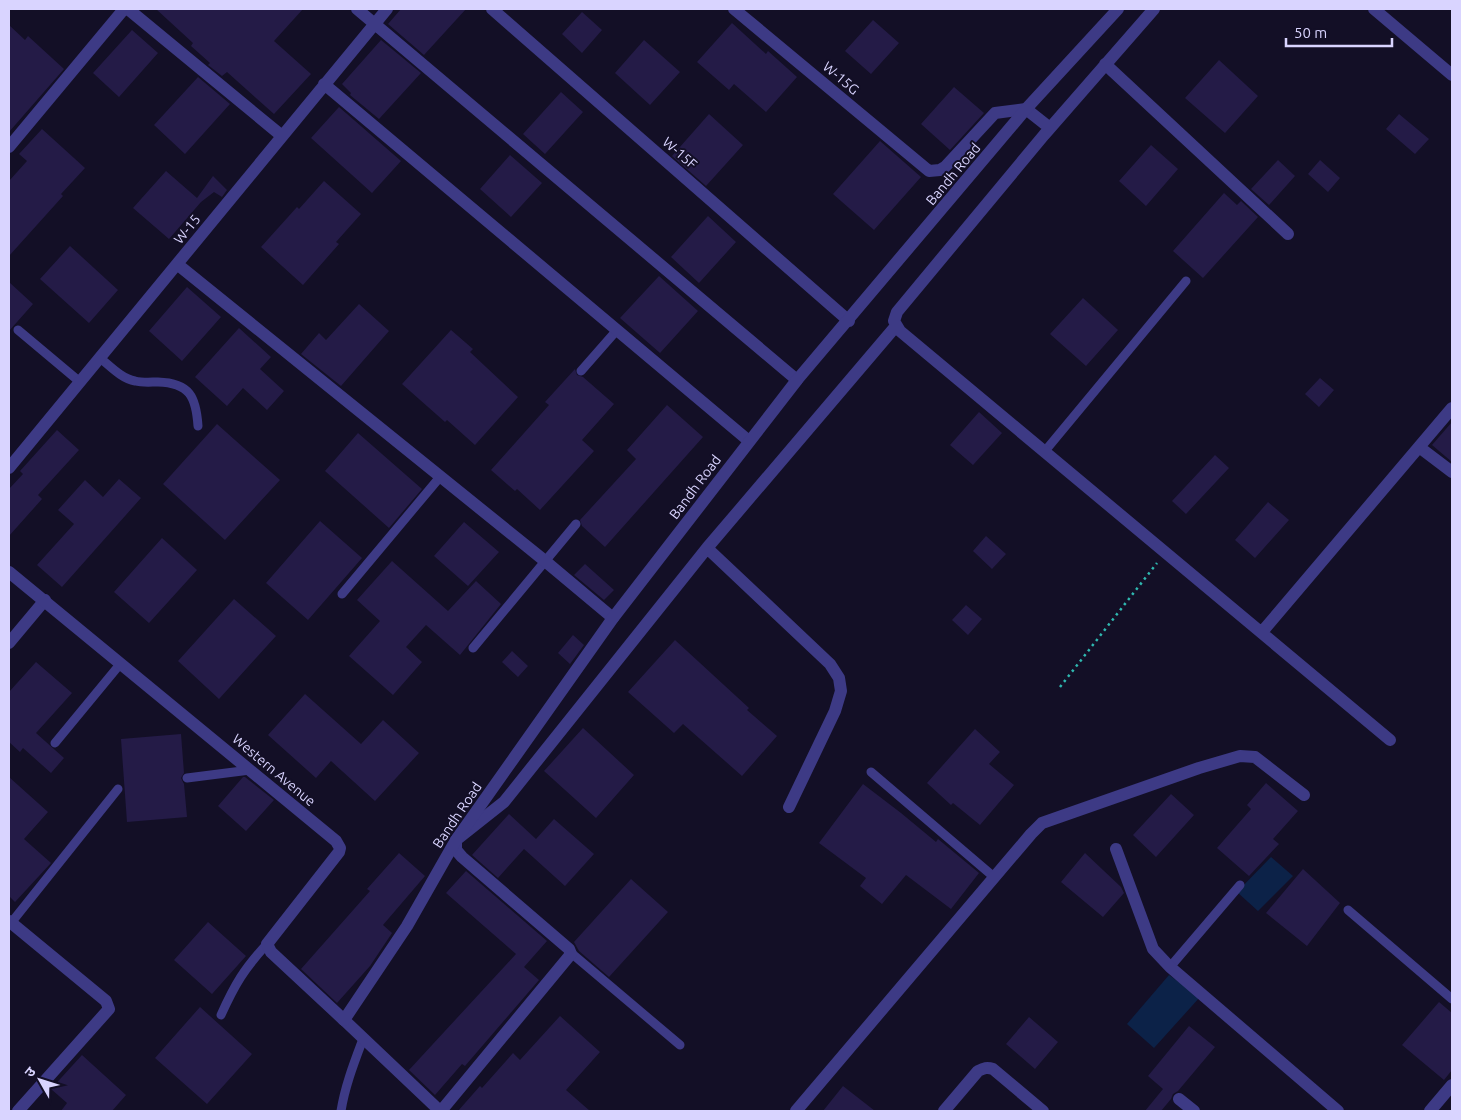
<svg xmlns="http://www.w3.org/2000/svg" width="1461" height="1120" viewBox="0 0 1461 1120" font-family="Ubuntu,'Noto Sans Devanagari',sans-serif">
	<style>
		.water { fill: #0c2248 }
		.building { fill: #241b47 }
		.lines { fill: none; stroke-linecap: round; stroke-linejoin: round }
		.path { stroke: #2fb8b0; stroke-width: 2.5; stroke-dasharray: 2.5 4; stroke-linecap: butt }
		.service { stroke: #3d3a85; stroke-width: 9 }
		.minor { stroke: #3d3a85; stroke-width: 12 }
		.tertiary { stroke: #3d3a85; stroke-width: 12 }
		.labels { text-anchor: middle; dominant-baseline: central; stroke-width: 4; stroke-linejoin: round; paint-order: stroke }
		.street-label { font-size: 14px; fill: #d9d4ff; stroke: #130f26 }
	</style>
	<rect width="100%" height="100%" fill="#130f26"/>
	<path class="water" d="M 1271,857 L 1293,876 L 1258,911 L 1237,892 Z
		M 1169,975 L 1200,997 L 1154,1048 L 1127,1024 Z"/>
	<path class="building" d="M 156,9 L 303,9 L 274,41 L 311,74 L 274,114 L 227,72 L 222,76 L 208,65 L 210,63 L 191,46 L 193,43 Z
		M 401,9 L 466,9 L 424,55 L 388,24 Z
		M 582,12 L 602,30 L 582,53 L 562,34 Z
		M 873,20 L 899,43 L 871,74 L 845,51 Z
		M 732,23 L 766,54 L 768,51 L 797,77 L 766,112 L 734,84 L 729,90 L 697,62 Z
		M 9,25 L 25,40 L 28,36 L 64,69 L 9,132 Z
		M 132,30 L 158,53 L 119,97 L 93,73 Z
		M 381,40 L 421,73 L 379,119 L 350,95 L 351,93 L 342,84 Z
		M 644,40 L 680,72 L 650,105 L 615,73 Z
		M 1219,60 L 1258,96 L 1225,133 L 1185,98 Z
		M 198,77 L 230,104 L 185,154 L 154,125 Z
		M 954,87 L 984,113 L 950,150 L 921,124 Z
		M 561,92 L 583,112 L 545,154 L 523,134 Z
		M 339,107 L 401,161 L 372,193 L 311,138 Z
		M 709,114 L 743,145 L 706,186 L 672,156 Z
		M 1399,114 L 1429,139 L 1415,154 L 1386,129 Z
		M 42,129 L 85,168 L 61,194 L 63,196 L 9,256 L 9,181 L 27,161 L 19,154 Z
		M 880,141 L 921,177 L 874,230 L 833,194 Z
		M 1151,145 L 1178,169 L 1146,206 L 1119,181 Z
		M 510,155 L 542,183 L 511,217 L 480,189 Z
		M 1278,160 L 1295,176 L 1269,205 L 1251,189 Z
		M 1320,160 L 1340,178 L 1328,192 L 1308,174 Z
		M 166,171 L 197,198 L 213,176 L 227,190 L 222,197 L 214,192 L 201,202 L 169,239 L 133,208 Z
		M 324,181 L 361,214 L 336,242 L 339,244 L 303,285 L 261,247 L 297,207 L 299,209 Z
		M 1224,193 L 1237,205 L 1241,201 L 1258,217 L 1203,278 L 1173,251 Z
		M 708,216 L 736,242 L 699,283 L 671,257 Z
		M 70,246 L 118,290 L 89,323 L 40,279 Z
		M 659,276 L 698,311 L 660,353 L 620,318 Z
		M 9,282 L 33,304 L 9,331 Z
		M 187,287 L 221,317 L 182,361 L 149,331 Z
		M 1083,298 L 1118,330 L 1086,366 L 1050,334 Z
		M 359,304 L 389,331 L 341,386 L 301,354 L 319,333 L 326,340 Z
		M 239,328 L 271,357 L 260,369 L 284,391 L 267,410 L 243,388 L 227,406 L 195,377 Z
		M 451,330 L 473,349 L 470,352 L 518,397 L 475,445 L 447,420 L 445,422 L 402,384 Z
		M 575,369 L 577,375 L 583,377 L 614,404 L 582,440 L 594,451 L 540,510 L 517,489 L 515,491 L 491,470 L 549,405 L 545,402 Z
		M 1320,378 L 1334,390 L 1319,407 L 1305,394 Z
		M 667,405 L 703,437 L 605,547 L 582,526 L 580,520 L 636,459 L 627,450 Z
		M 979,412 L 1002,433 L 973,465 L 950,445 Z
		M 1452,422 L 1452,462 L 1432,445 Z
		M 217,424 L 280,480 L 225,540 L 163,484 Z
		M 57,430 L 79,450 L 38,495 L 42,499 L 9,536 L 9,489 L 23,474 L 20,471 Z
		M 358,433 L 422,489 L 389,528 L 325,471 Z
		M 1215,455 L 1229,468 L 1186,514 L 1172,501 Z
		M 119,479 L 141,498 L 62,587 L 37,565 L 74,524 L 58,510 L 85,480 L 103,497 Z
		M 1268,502 L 1289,520 L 1255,558 L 1235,540 Z
		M 320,521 L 362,558 L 308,620 L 266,583 Z
		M 464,522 L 499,552 L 468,586 L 434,556 Z
		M 986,536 L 1006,554 L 992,569 L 973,551 Z
		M 162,538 L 197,570 L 149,623 L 114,592 Z
		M 392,561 L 448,611 L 476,581 L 501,604 L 460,655 L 426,625 L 406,647 L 422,662 L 393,695 L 349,656 L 380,621 L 357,600 Z
		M 585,564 L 614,590 L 604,600 L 574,575 Z
		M 234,599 L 276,636 L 219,699 L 178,661 Z
		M 966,605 L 982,619 L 968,635 L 952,620 Z
		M 573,635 L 584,645 L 570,664 L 558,653 Z
		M 675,640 L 749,708 L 747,710 L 777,736 L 742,776 L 683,724 L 674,733 L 628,692 Z
		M 512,651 L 528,666 L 518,677 L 502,662 Z
		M 36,662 L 72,693 L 36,733 L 64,758 L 51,773 L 23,748 L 20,752 L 9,742 L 9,692 Z
		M 305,694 L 361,744 L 383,720 L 419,753 L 375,801 L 331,761 L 316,778 L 268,735 Z
		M 583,728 L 634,775 L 596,818 L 544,771 Z
		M 975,729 L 1000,752 L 989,764 L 1014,785 L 980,825 L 953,803 L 951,805 L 927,783 Z
		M 181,734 L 184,773 L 181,778 L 184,784 L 187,817 L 127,822 L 121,739 Z
		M 9,777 L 48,812 L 24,839 L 51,863 L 15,902 L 9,896 Z
		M 243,777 L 245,777 L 274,800 L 246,831 L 218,806 Z
		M 1266,783 L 1298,811 L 1273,839 L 1279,844 L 1249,876 L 1217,848 L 1251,809 L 1247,805 Z
		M 863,784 L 901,813 L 936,842 L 938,839 L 979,873 L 951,909 L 906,875 L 882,904 L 860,886 L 866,878 L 819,843 Z
		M 1171,794 L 1194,815 L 1156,857 L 1133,835 Z
		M 509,814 L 536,839 L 554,819 L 594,854 L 565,886 L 524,849 L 498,878 L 472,855 Z
		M 399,853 L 425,876 L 383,925 L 392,933 L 370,966 L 337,1003 L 301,969 L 370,891 L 367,889 Z
		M 1085,853 L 1121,887 L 1124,893 L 1103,917 L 1061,882 Z
		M 1303,869 L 1340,903 L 1307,946 L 1266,913 Z
		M 466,871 L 547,941 L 524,967 L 539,980 L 465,1066 L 462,1064 L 435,1095 L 409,1070 L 516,954 L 446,893 Z
		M 631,879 L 668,912 L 609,977 L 579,951 L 574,942 Z
		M 208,922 L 246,956 L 212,994 L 174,960 Z
		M 1439,1002 L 1452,1013 L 1452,1070 L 1444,1080 L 1402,1045 Z
		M 200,1007 L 252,1054 L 207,1104 L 155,1058 Z
		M 560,1016 L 600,1052 L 566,1090 L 590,1111 L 458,1111 L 480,1086 L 482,1088 L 513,1053 L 520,1060 Z
		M 1029,1017 L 1058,1042 L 1035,1069 L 1006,1044 Z
		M 1189,1026 L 1215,1047 L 1178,1091 L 1173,1094 L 1171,1099 L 1161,1111 L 1145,1111 L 1163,1089 L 1148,1076 Z
		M 82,1055 L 126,1095 L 112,1111 L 61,1111 L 67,1103 L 51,1089 Z
		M 843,1086 L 875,1111 L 823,1111 Z"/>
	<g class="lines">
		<path class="path" d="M 1060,687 L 1157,563"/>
		<path class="service" d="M 18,330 L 80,382
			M 100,358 C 110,366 122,379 135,381 C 143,383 151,382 158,382 C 190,383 196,397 198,426
			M 581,371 L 617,330
			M 1045,451 L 1186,281
			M 342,594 L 440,477
			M 473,648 L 576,524
			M 55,743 L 121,663
			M 871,772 L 994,877
			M 187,778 L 250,770
			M 1348,910 L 1452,999
			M 11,923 L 118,789
			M 570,952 L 680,1045
			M 1170,967 L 1240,885
			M 221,1015 C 235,984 244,969 267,944
			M 341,1111 C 345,1086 354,1063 363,1039"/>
		<path class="minor" d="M 128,9 L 282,136
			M 357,9 L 797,380
			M 492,9 L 849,321
			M 734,9 L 929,171 L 940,170 L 945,167 L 995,113 L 1026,109 L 1050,128
			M 1154,9 L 1044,135 L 897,312 L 894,321 L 900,331 L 1390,740
			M 1374,9 L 1452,75
			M 1105,64 L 1288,234
			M 324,84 L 749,441
			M 9,147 L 124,9
			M 177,264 L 545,561 L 613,618
			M 1419,447 L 1452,472
			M 9,468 L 387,9
			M 707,548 L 830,664 L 839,678 L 841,691 L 835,711 L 789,807
			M 1262,632 L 1452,408
			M 9,643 L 45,600
			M 1116,849 L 1153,949 L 1170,967 L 1338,1111
			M 9,921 L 106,1001 L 109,1009 L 18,1111
			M 344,1020 L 440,1111
			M 1179,1099 L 1194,1111
			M 441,1111 L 571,954 L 569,949 L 462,857 L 456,850 L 456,840 L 504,802 L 707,548 L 896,326
			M 796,1111 L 1031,834 L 1042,823 L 1199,768 L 1240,756 L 1255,757 L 1304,795
			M 944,1111 L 978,1071 C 984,1068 987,1067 993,1069 L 1043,1111
			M 1430,1111 L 1452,1085"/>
		<path class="tertiary" d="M 9,572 L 336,841 L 340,848 L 339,852 L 267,944 L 271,952 L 344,1020 L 407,926 L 456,840 L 613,618 L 797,380 L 1026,109 L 1118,9"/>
	</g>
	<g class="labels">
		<g class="street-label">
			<text transform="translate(841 78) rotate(40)">W-15G</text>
			<text transform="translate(680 153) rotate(41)">W-15F</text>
			<text transform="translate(953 174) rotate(-50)">Bandh Road</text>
			<text transform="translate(187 229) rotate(-51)">W-15</text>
			<text transform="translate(695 487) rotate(-53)">Bandh Road</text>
			<text transform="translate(274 770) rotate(40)">Western Avenue</text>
			<text transform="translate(457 815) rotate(-56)">Bandh Road</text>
		</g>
	</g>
	<rect width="1461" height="1120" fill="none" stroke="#d9d4ff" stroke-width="20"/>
	<g transform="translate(40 1080) rotate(309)" stroke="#130f26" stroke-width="4" paint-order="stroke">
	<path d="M0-4L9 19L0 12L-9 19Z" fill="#d9d4ff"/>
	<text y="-8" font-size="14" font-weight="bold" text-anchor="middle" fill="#d9d4ff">उ</text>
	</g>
	<path d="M1286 38v8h106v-8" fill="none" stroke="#d9d4ff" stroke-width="2.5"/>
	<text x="1294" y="38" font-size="15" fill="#d9d4ff" stroke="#130f26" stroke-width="4" paint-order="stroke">50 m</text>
</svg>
